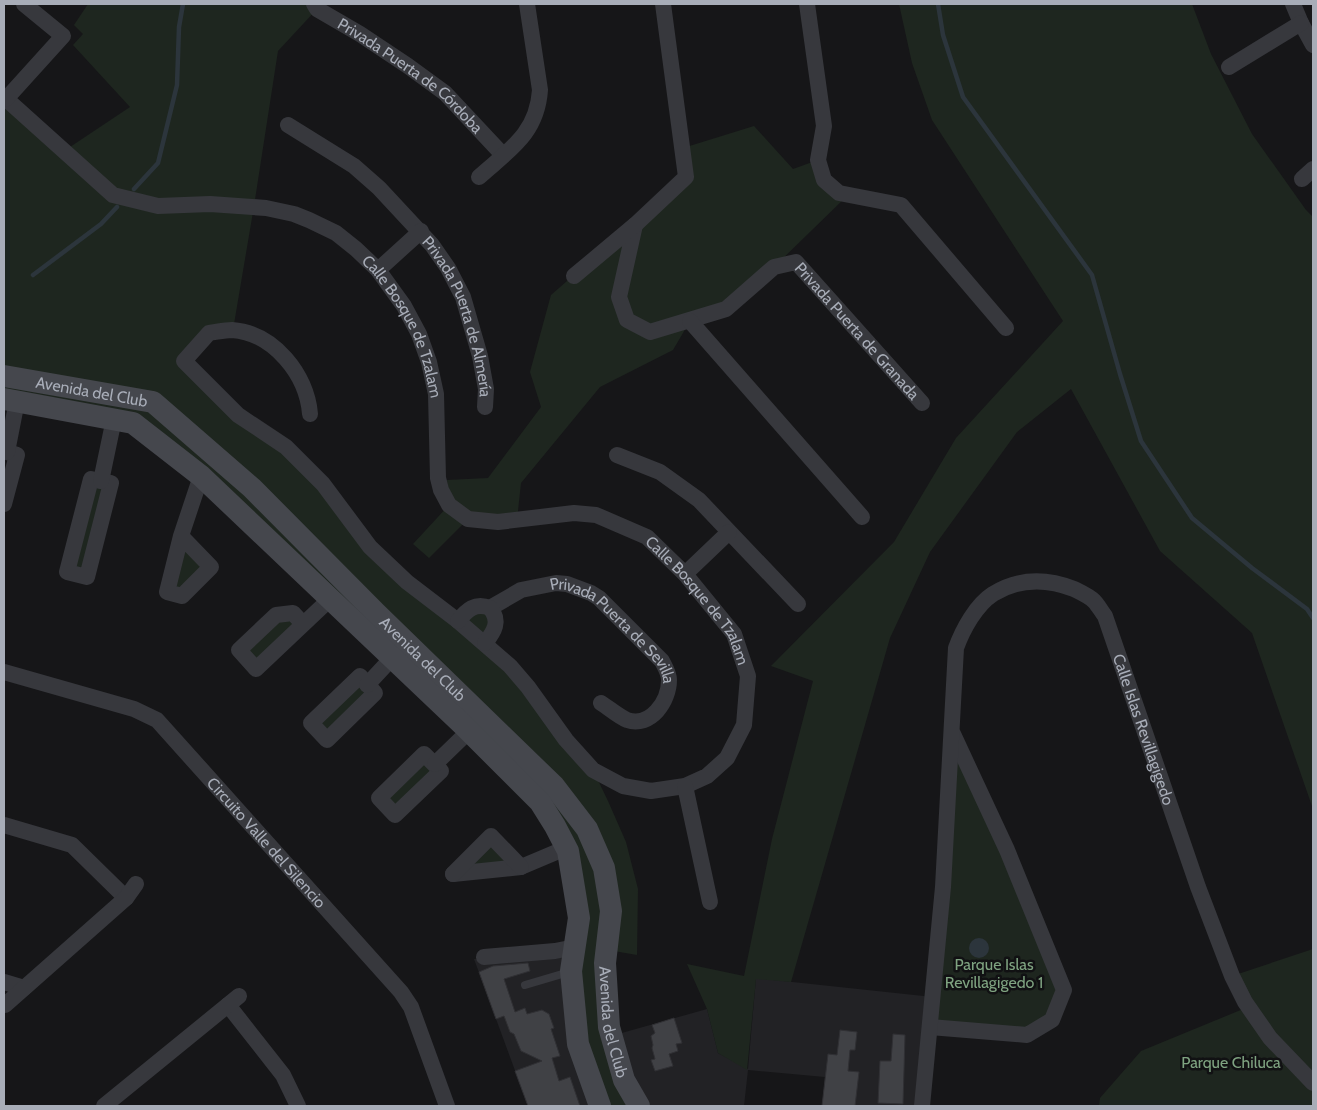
<svg xmlns="http://www.w3.org/2000/svg" width="1317" height="1110" viewBox="0 0 1317 1110" font-family="Cabin,sans-serif">
	<style>
		.built { fill: #222225 }
		.green { fill: #1e261f }
		.water { fill: #2c353c }
		.lines { fill: none; stroke-linecap: round; stroke-linejoin: round }
		.stream { stroke: #2c353c; stroke-width: 4.5 }
		.building { fill: #404145; stroke: #303034 }
		.lane { stroke: #37383d; stroke-width: 8 }
		.street { stroke: #37383d; stroke-width: 16 }
		.secondary { stroke: #45474d; stroke-width: 22 }
		.labels { text-anchor: middle; dominant-baseline: central; stroke-width: 5; stroke-linejoin: round; paint-order: stroke }
		.street-label { font-size: 16px; fill: #a8adb8; stroke: #111113 }
		.park-label { font-size: 16px; fill: #7fa381; stroke: #111113 }
	</style>
	<rect width="100%" height="100%" fill="#161618"/>
	<path class="built" d="M 575,947 L 600,1106 L 528,1106 L 474,959 Z
		M 756,978 L 933,997 L 922,1106 L 822,1106 L 825,1077 L 748,1070 L 744,1106 L 639,1106 L 611,1036 L 707,1009 L 718,1053 L 748,1069 Z"/>
	<path class="green" d="M 88,4 L 314,4 L 317,9 L 278,51 L 254,206 L 233,330 L 222,331 L 184,361 L 286,447 L 370,547 L 458,621 L 490,608 L 485,643 L 593,770 L 608,801 L 626,842 L 638,889 L 637,955 L 608,950 L 605,963 L 639,1106 L 600,1106 L 578,1044 L 579,918 L 555,825 L 133,423 L 4,399 L 4,97 L 64,151 L 130,107 L 73,45 L 83,34 L 74,25 Z
		M 899,4 L 1192,4 L 1211,54 L 1252,134 L 1306,210 L 1313,217 L 1313,809 L 1252,633 L 1160,551 L 1071,389 L 1017,432 L 930,552 L 890,638 L 791,982 L 756,979 L 747,1070 L 718,1053 L 707,1009 L 687,964 L 744,976 L 772,839 L 813,681 L 771,666 L 894,542 L 956,438 L 1063,321 L 932,120 L 912,63 Z
		M 754,126 L 793,169 L 818,160 L 824,180 L 848,195 L 774,267 L 726,309 L 690,321 L 673,350 L 600,387 L 521,483 L 517,520 L 468,519 L 429,558 L 413,544 L 449,505 L 447,480 L 488,478 L 541,407 L 530,372 L 551,295 L 686,177 L 683,148 Z
		M 91,479 L 111,484 L 87,577 L 67,572 Z
		M 181,536 L 211,567 L 182,596 L 167,592 Z
		M 276,615 L 303,624 L 256,669 L 239,650 Z
		M 360,676 L 375,693 L 327,740 L 311,723 Z
		M 951,731 L 1064,990 L 1052,1020 L 1027,1035 L 930,1027 Z
		M 424,754 L 441,771 L 395,815 L 379,798 Z
		M 491,836 L 521,867 L 453,874 Z
		M 1313,949 L 1313,1106 L 1099,1106 L 1100,1098 L 1141,1051 L 1248,1007 L 1232,976 Z"/>
	<path class="water" d="M969 948a10 10 0 1 1 20 0a10 10 0 1 1-20 0Z"/>
	<g class="lines">
		<path class="stream" d="M 938,4 L 943,35 L 963,97 L 1092,275 L 1120,374 L 1141,441 L 1192,518 L 1252,568 L 1307,609 L 1313,618
			M 134,189 L 158,163 L 177,85 L 179,27 L 183,4
			M 33,275 L 101,224 L 117,207"/>
	</g>
	<path class="building" d="M 528,963 L 530,971 L 504,979 L 515,1012 L 525,1008 L 527,1014 L 542,1010 L 549,1014 L 554,1028 L 551,1029 L 560,1056 L 552,1058 L 559,1081 L 570,1077 L 580,1106 L 528,1106 L 515,1071 L 542,1061 L 521,1051 L 514,1034 L 510,1032 L 504,1016 L 496,1019 L 479,972 L 493,966 Z
		M 674,1018 L 682,1043 L 676,1044 L 678,1051 L 669,1054 L 673,1066 L 655,1071 L 651,1060 L 655,1059 L 652,1048 L 653,1045 L 651,1036 L 655,1033 L 652,1025 Z
		M 840,1030 L 857,1032 L 855,1050 L 850,1050 L 848,1071 L 859,1072 L 855,1106 L 822,1106 L 828,1054 L 837,1055 Z
		M 893,1034 L 905,1035 L 903,1104 L 878,1103 L 880,1061 L 891,1061 Z"/>
	<g class="lines">
		<path class="lane" d="M 525,985 L 569,972"/>
		<g class="street">
			<path id="s1" d="M 314,4 L 317,9 L 360,34 L 408,66 L 445,93 L 503,155"/>
			<path d="M 807,4 L 824,126 L 818,160 L 824,180 L 839,193 L 901,205 L 1006,328"/>
			<path d="M 1293,4 L 1301,23 L 1313,45"/>
			<path d="M 1229,67 L 1301,23"/>
			<path id="s2" d="M 4,97 L 113,195 L 158,206 L 210,204 L 266,208 L 294,214 L 309,220 L 336,233 L 356,249 L 378,270 L 404,306 L 419,334 L 429,362 L 436,394 L 438,478 L 441,490 L 449,505 L 468,519 L 498,522 L 574,513 L 596,515 L 647,537 L 685,574 L 734,634 L 748,676 L 744,725 L 727,758 L 707,776 L 685,786 L 651,791 L 623,786 L 593,770 L 566,740 L 528,687 L 510,666 L 458,621 L 407,582 L 370,547 L 323,484 L 286,447 L 238,415 L 184,361 L 209,333 C 217,332 224,330 232,330 C 274,333 307,375 310,414"/>
			<path d="M 6,99 L 63,36 L 24,4"/>
			<path id="s3" d="M 288,125 L 354,166 L 379,188 L 432,245 L 448,268 L 463,297 L 480,356 L 486,389 L 485,407"/>
			<path d="M 479,177 C 509,150 537,134 540,90 L 527,4"/>
			<path d="M 1302,179 L 1313,169"/>
			<path id="s4" d="M 635,225 L 619,297 L 627,320 L 650,332 L 726,309 L 774,267 L 796,262 L 922,403"/>
			<path d="M 378,270 L 421,231"/>
			<path d="M 574,276 L 635,225 L 686,177 L 663,4"/>
			<path d="M 690,321 L 862,517"/>
			<path d="M 4,451 L 17,455 L 4,504"/>
			<path d="M 7,452 L 17,401"/>
			<path d="M 617,455 L 660,472 L 699,500 L 798,604"/>
			<path d="M 91,479 L 111,483 L 87,577 L 67,572 Z"/>
			<path d="M 101,481 L 114,419"/>
			<path d="M 181,536 L 211,567 L 182,596 L 167,592 L 181,536 L 201,476"/>
			<path d="M 685,574 L 729,532"/>
			<path id="s5" d="M 490,608 L 521,590 L 556,583 L 567,584 L 591,593 L 599,598 L 662,661 C 665,667 669,673 669,680 C 669,701 651,728 627,720 C 618,716 609,708 601,703"/>
			<path d="M 458,621 C 467,610 475,602 490,608 C 501,621 494,632 485,643"/>
			<path d="M 303,624 L 293,613 L 276,615 L 239,650 L 256,669 L 330,599"/>
			<path id="s6" d="M 4,672 L 134,709 L 157,720 L 401,992 L 411,1007 L 447,1106"/>
			<path d="M 360,676 L 375,693 L 327,740 L 311,723 Z"/>
			<path d="M 367,685 L 392,658"/>
			<path d="M 424,754 L 441,771 L 395,815 L 379,798 Z"/>
			<path d="M 435,764 L 469,731"/>
			<path d="M 685,786 L 710,902"/>
			<path d="M 4,825 L 72,845 L 126,898"/>
			<path d="M 453,874 L 521,867 L 566,848"/>
			<path d="M 453,874 L 491,836 L 521,867"/>
			<path d="M 484,957 L 555,951 L 575,947"/>
			<path d="M 4,982 L 24,988"/>
			<path d="M 5,1005 L 126,898 L 136,884"/>
			<path d="M 228,1005 L 283,1075 L 298,1106"/>
			<path d="M 930,1027 L 1027,1035 L 1052,1020 L 1064,990 L 1007,850 L 953,734"/>
			<path d="M 104,1106 L 239,996"/>
			<path id="s7" d="M 922,1106 L 943,887 L 956,648 C 963,629 976,605 993,594 C 1019,578 1046,578 1074,589 C 1080,592 1089,596 1094,601 C 1098,605 1101,611 1105,616 L 1198,887 L 1232,976 L 1245,1002 L 1270,1038 L 1313,1083"/>
		</g>
		<g class="secondary">
			<path id="s8" d="M 4,376 L 153,402 L 252,488 L 376,613 L 554,786 L 587,829 L 604,868 L 611,911 L 605,963 L 609,1027 L 624,1080 L 639,1106"/>
			<path d="M 4,399 L 133,423 L 201,476 L 463,725 L 540,802 L 555,826 L 568,851 L 579,918 L 571,971 L 578,1044 L 600,1106"/>
		</g>
	</g>
	<g class="labels">
		<g class="street-label">
			<text stroke="none"><textPath href="#s1" startOffset="121">Privada Puerta de Córdoba</textPath></text>
			<text stroke="none"><textPath href="#s3" startOffset="266">Privada Puerta de Almería</textPath></text>
			<text stroke="none"><textPath href="#s2" startOffset="494">Calle Bosque de Tzalam</textPath></text>
			<text stroke="none"><textPath href="#s4" startOffset="382">Privada Puerta de Granada</textPath></text>
			<text stroke="none"><textPath href="#s8" startOffset="89">Avenida del Club</textPath></text>
			<text stroke="none"><textPath href="#s2" startOffset="974">Calle Bosque de Tzalam</textPath></text>
			<text stroke="none"><textPath href="#s5" startOffset="148">Privada Puerta de Sevilla</textPath></text>
			<text stroke="none"><textPath href="#s8" startOffset="524">Avenida del Club</textPath></text>
			<text stroke="none"><textPath href="#s7" startOffset="772">Calle Islas Revillagigedo</textPath></text>
			<text stroke="none"><textPath href="#s6" startOffset="325">Circuito Valle del Silencio</textPath></text>
			<text stroke="none"><textPath href="#s8" startOffset="959">Avenida del Club</textPath></text>
		</g>
		<g class="park-label">
			<text x="994" y="964">Parque Islas<tspan x="994" dy="18">Revillagigedo 1</tspan></text>
			<text x="1231" y="1062">Parque Chiluca</text>
		</g>
	</g>
	<rect width="1317" height="1110" fill="none" stroke="#a8adb8" stroke-width="10"/>
</svg>
